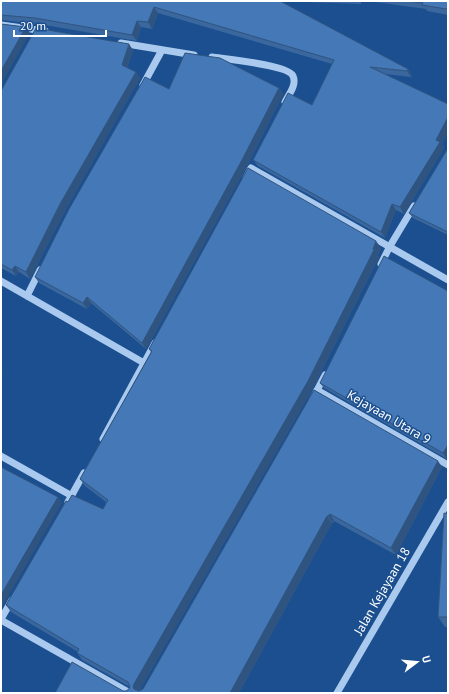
<svg xmlns="http://www.w3.org/2000/svg" width="449" height="694" viewBox="0 0 449 694" font-family="'PT Sans',sans-serif">
	<style>
		.lines { fill: none; stroke-linecap: round; stroke-linejoin: round }
		.minor { stroke: #a9c9ee; stroke-width: 7 }
		.wall { fill: #3a679d }
		.shaded-wall { fill: #305480 }
		.building { fill: #4478b7; stroke: #305480 }
		.labels { text-anchor: middle; dominant-baseline: central; stroke-width: 3; stroke-linejoin: round; paint-order: stroke }
		.street-label { font-size: 13px; fill: #fff; stroke: #1b4f8f }
	</style>
	<rect width="100%" height="100%" fill="#1b4f8f"/>
	<g class="lines">
		<path class="minor" d="M 1,25 L 45,31
			M 121,43 L 194,55
			M 212,57 C 225,59 289,65 293,76 C 297,85 289,94 285,102
			M 143,85 L 162,50
			M 246,178 L 251,168 L 448,280
			M 381,264 L 390,246 L 414,206
			M 1,281 L 144,363
			M 27,296 L 40,270
			M 317,390 L 448,465
			M 312,400 L 325,375
			M 103,439 L 155,343
			M 1,456 L 72,496
			M 68,502 L 84,473
			M 1,619 L 12,600
			M 1,620 L 130,693
			M 337,693 L 448,502"/>
	</g>
	<path class="wall" d="M 1,1 L 361,1 L 361,4 L 280,1 L 408,69 L 412,76 L 411,77 L 385,74 L 448,104 L 448,132 L 442,144 L 444,148 L 404,214 L 396,210 L 385,238 L 258,166 L 253,160 L 312,105 L 332,64 L 158,13 L 152,29 L 141,27 L 137,41 L 39,24 L 1,20 Z
		M 368,1 L 448,1 L 448,15 L 427,11 L 426,9 Z
		M 133,50 L 127,68 L 136,72 L 140,78 L 65,211 L 30,279 L 19,272 L 16,276 L 1,268 L 1,91 Z
		M 279,88 L 283,94 L 247,166 L 146,349 L 91,303 L 87,309 L 39,283 L 35,277 L 169,89 Z
		M 448,148 L 448,235 L 413,218 L 409,213 Z
		M 381,248 L 378,256 L 379,257 L 313,388 L 139,691 L 143,689 L 314,390 L 442,467 L 396,555 L 334,521 L 333,523 L 332,523 L 239,693 L 55,693 L 123,691 L 126,691 L 129,689 L 130,687 L 82,660 L 77,653 L 78,652 L 11,612 L 6,605 L 68,502 L 103,509 L 106,502 L 85,486 L 80,479 L 151,352 L 149,349 Z
		M 448,291 L 448,457 L 447,459 L 324,388 L 320,383 Z
		M 448,514 L 448,627 L 445,627 L 438,617 Z"/>
	<path class="shaded-wall" d="M 154,7 L 158,13 L 152,29 L 148,22 Z
		M 137,21 L 141,27 L 137,41 L 132,35 Z
		M 26,27 L 30,33 L 1,85 L 1,71 Z
		M 129,44 L 133,50 L 126,71 L 122,65 Z
		M 408,69 L 412,76 L 411,77 L 407,71 Z
		M 136,72 L 140,78 L 65,211 L 30,279 L 26,272 L 60,204 Z
		M 279,88 L 283,94 L 247,166 L 146,349 L 142,343 Z
		M 448,117 L 448,132 L 442,144 L 444,148 L 404,214 L 400,207 Z
		M 392,204 L 396,210 L 385,238 L 381,232 Z
		M 376,241 L 381,248 L 378,256 L 379,257 L 313,388 L 139,691 L 138,693 L 134,689 L 133,687 L 134,684 L 373,249 Z
		M 15,266 L 19,272 L 16,276 L 12,270 Z
		M 87,297 L 91,303 L 87,309 L 83,303 Z
		M 1,370 L 3,373 L 1,376 Z
		M 448,445 L 448,457 L 447,459 L 443,453 Z
		M 438,461 L 442,467 L 396,555 L 391,548 Z
		M 58,497 L 62,503 L 2,607 L 1,605 L 1,595 Z
		M 330,514 L 334,521 L 333,523 L 328,516 Z
		M 327,516 L 332,523 L 239,693 L 230,693 Z"/>
	<path class="building" d="M 1,1 L 280,1 L 408,69 L 407,71 L 370,67 L 448,104 L 448,117 L 436,140 L 440,142 L 400,207 L 392,204 L 381,232 L 253,160 L 288,93 L 312,105 L 334,60 L 154,7 L 148,22 L 137,21 L 132,35 L 35,18 L 1,15 Z
		M 407,1 L 448,1 L 448,8 L 447,8 L 446,9 L 422,5 L 423,3 Z
		M 1,24 L 26,27 L 1,71 Z
		M 36,28 L 129,44 L 122,65 L 136,72 L 60,204 L 26,272 L 15,266 L 12,270 L 1,264 L 1,91 Z
		M 185,53 L 220,58 L 279,88 L 242,160 L 142,343 L 87,297 L 83,303 L 35,277 L 69,209 L 145,77 L 169,89 Z
		M 448,148 L 448,232 L 409,213 Z
		M 248,168 L 376,241 L 373,249 L 374,250 L 308,381 L 134,684 L 133,687 L 134,689 L 139,691 L 143,689 L 314,390 L 438,461 L 391,548 L 330,514 L 328,516 L 327,516 L 230,693 L 55,693 L 72,662 L 123,691 L 126,691 L 129,689 L 130,686 L 128,682 L 77,653 L 79,649 L 6,605 L 66,501 L 68,502 L 72,495 L 103,509 L 108,500 L 80,479 L 152,351 L 149,349 Z
		M 384,256 L 448,291 L 448,445 L 443,453 L 320,383 Z
		M 1,467 L 58,497 L 1,595 Z
		M 444,513 L 448,514 L 448,617 L 438,617 Z"/>
	<g class="labels">
		<g class="street-label">
			<text transform="translate(389 417) rotate(30)">Kejayaan Utara 9</text>
			<text transform="translate(382 591) rotate(-60)">Jalan Kejayaan 18</text>
		</g>
	</g>
	<rect width="449" height="694" fill="none" stroke="#ffffff" stroke-width="4"/>
	<g transform="translate(417 662) rotate(74)" stroke="#1b4f8f" stroke-width="3" paint-order="stroke">
	<path d="M0-3L7 15L0 10L-7 15Z" fill="#ffffff"/>
	<text y="-6" font-size="11" font-weight="bold" text-anchor="middle" fill="#ffffff">U</text>
	</g>
	<path d="M14 30v6h92v-6" fill="none" stroke="#ffffff" stroke-width="2"/>
	<text x="20" y="30" font-size="12" fill="#ffffff" stroke="#1b4f8f" stroke-width="3" paint-order="stroke">20 m</text>
</svg>
